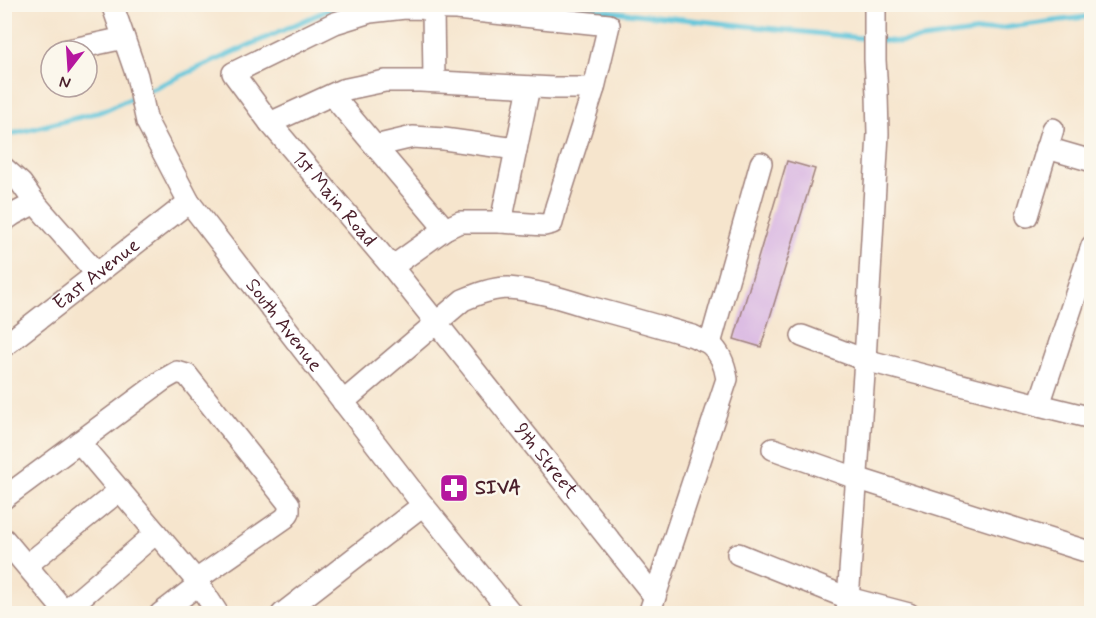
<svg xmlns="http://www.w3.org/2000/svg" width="1096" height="618" viewBox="0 0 1096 618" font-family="Mynerve,sans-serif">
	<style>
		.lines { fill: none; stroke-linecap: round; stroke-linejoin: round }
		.stream { stroke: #5ec5da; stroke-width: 5 }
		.building { fill: #d8b5e2 }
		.minor-casing { stroke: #a0827c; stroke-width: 24 }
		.minor { stroke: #fff; stroke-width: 21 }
		.labels { text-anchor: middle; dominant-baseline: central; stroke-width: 5; stroke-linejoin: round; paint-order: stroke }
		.street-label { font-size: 20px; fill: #4a1f2b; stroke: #fbf7ec }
		.poi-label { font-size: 20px; font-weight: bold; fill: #4a1f2b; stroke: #fbf7ec; text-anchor: start }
	</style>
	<rect width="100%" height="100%" fill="#fbf7ec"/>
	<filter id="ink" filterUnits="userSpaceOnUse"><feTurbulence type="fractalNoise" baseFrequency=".0167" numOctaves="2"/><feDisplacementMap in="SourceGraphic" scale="12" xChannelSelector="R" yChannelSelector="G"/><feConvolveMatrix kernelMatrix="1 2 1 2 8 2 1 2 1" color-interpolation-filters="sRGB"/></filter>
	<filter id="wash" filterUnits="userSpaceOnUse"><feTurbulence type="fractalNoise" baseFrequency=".008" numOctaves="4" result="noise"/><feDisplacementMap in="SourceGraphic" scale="24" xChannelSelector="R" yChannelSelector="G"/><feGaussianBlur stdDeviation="1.35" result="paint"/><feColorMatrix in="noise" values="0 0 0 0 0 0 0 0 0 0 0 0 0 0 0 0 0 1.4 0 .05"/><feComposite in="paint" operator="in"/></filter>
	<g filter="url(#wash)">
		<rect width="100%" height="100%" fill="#f6e5cd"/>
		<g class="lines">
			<path class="stream" d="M 542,4 L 870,39
				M 879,40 L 899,42 L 1092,16
				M 145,92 L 341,4
				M 4,136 L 100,112 L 137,96"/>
		</g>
		<g id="blocks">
			<path class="building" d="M 787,161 L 815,169 L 761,347 L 734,339 Z"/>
		</g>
	</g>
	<g filter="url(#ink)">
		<use href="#blocks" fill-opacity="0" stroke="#a0827c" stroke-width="1.5"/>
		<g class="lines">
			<g class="minor-casing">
				<g id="minor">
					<path id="s1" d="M 112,4 L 137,76 L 147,122 L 189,202 L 423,505 L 512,614"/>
					<path d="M 433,9 L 434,81"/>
					<path d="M 64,51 L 124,38"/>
					<path d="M 332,95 L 445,229"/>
					<path d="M 270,123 L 342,90 L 385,81 L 420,81 L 554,88 L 594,88"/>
					<path d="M 375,146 L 413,137 L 444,139 L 516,149"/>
					<path d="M 1047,148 L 1092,161"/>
					<path d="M 4,168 L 21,183 L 35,203 L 97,274"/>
					<path d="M 1027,216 L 1053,129"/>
					<path d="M 4,221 L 14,214 L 35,203"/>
					<path d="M 501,222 L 529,87"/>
					<path id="s2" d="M 392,267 L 445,229 L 460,222 L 501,222 L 544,225 L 552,223 L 556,207 L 594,88 L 609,25 L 456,9 L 405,8 L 370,12 L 335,23 L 233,73 L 270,123 L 392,267 L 655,597"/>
					<path d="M 802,336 L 865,360 L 1039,405 L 1092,246"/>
					<path d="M 710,344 L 761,163"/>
					<path id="s3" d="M 4,346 L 189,202"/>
					<path d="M 343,402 L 463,300 C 477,294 492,288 508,288 C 535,290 563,299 589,307 C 624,316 658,326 693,336 C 698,339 706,341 710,344 C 721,353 725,366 727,379 L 649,614"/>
					<path d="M 1039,405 L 1092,418"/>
					<path d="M 79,442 L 196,580 L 218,614"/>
					<path d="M 773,449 L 856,478 L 1092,553"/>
					<path d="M 4,498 L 163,380 L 177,372 L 187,375 L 289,504 L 289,512 L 285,518 L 196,580"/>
					<path d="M 4,539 L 67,614"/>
					<path d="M 738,554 L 848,598 L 909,614"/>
					<path d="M 27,565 L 120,490"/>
					<path d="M 65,611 L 156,533"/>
					<path d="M 160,614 L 199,584"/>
					<path d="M 282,614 L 423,505"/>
					<path d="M 847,614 L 865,360 L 878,134 L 877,94 L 875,60 L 875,4"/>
				</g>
			</g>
			<use href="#minor" class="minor"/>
		</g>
	</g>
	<defs>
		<g id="pharmacy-square" transform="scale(1.5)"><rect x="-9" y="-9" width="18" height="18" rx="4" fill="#b5179e" stroke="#fbf7ec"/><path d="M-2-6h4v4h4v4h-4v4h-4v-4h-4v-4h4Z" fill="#fff"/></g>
	</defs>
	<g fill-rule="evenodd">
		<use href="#pharmacy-square" x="454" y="488"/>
	</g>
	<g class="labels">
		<g class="street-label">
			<text stroke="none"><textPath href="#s2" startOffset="932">1st Main Road</textPath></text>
			<text stroke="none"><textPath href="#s3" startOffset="117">East Avenue</textPath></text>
			<text stroke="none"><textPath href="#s1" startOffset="369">South Avenue</textPath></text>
			<text stroke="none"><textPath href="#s2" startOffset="1269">9th Street</textPath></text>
		</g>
		<g class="poi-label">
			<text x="475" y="488">SIVA</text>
		</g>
	</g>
	<rect width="1096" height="618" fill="none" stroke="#fbf7ec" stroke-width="24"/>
	<g transform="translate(69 69) rotate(197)"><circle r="28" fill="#fbf7ec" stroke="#b4a19f" stroke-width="1.5"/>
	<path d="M0-4.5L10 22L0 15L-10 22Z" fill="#b5179e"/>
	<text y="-9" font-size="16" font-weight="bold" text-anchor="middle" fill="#4a1f2b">N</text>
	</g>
</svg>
